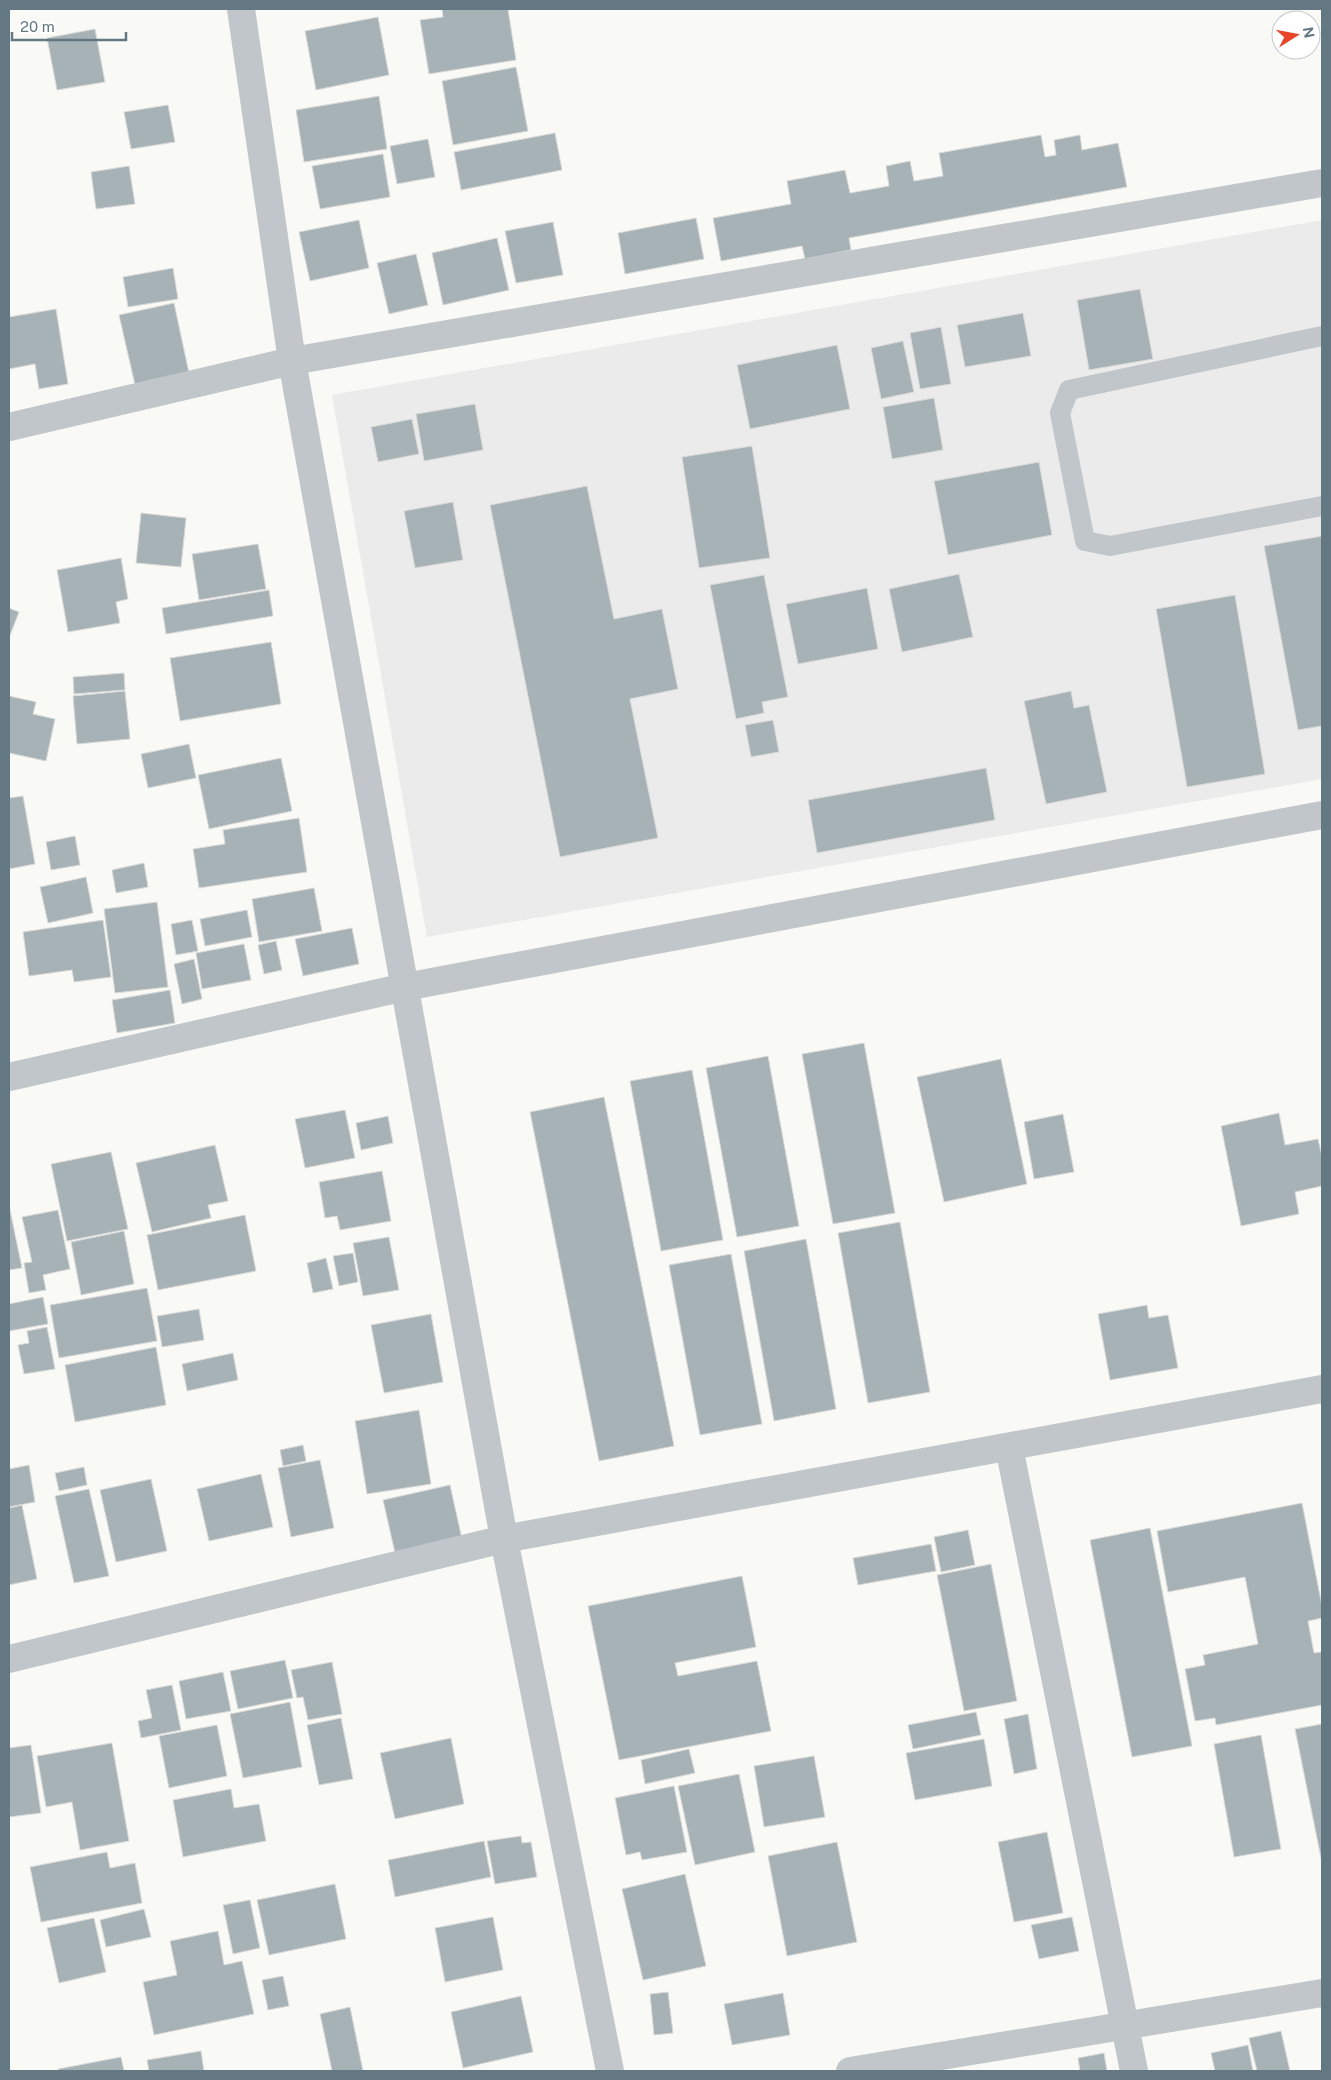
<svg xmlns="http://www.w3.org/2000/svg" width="1331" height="2080" viewBox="0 0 1331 2080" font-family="'Public Sans',sans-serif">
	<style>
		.built { fill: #eaebea }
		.building { fill: #a6b2b6; stroke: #dbdbd9 }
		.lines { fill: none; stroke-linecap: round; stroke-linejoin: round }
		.service { stroke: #c0c6c9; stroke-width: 20 }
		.minor { stroke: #c0c6c9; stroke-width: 28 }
	</style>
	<rect width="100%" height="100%" fill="#f9f9f6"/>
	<path class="built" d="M 1322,220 L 1322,779 L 427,937 L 332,395 Z"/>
	<path class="building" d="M 442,9 L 508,9 L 516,60 L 429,74 L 420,20 L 443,17 Z
		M 378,17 L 389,75 L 316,90 L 305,31 Z
		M 95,29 L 105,82 L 57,90 L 47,38 Z
		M 516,67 L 528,131 L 453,145 L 442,81 Z
		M 379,96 L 387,149 L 304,162 L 296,110 Z
		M 168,105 L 175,142 L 131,149 L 124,112 Z
		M 555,133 L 562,170 L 461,190 L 454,152 Z
		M 1041,135 L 1045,157 L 1056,155 L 1054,140 L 1080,135 L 1082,150 L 1118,143 L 1127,187 L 849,238 L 851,250 L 805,259 L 802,246 L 721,261 L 713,218 L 791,204 L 787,181 L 845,170 L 850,193 L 889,186 L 886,166 L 910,161 L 914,181 L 943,176 L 939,153 Z
		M 428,139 L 435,177 L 397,184 L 390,146 Z
		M 383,154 L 390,197 L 320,209 L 312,166 Z
		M 129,166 L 135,204 L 96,209 L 91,172 Z
		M 696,218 L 704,259 L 625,274 L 618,233 Z
		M 359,220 L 369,268 L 310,281 L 299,232 Z
		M 553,222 L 563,275 L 516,283 L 505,231 Z
		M 497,238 L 509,290 L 443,305 L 432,253 Z
		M 416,254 L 428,305 L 389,314 L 377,263 Z
		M 173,268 L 178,299 L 128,307 L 123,277 Z
		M 1140,289 L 1153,359 L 1089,370 L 1077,300 Z
		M 174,303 L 189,373 L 135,385 L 119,315 Z
		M 56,309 L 68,384 L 39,389 L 35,364 L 9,369 L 9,317 Z
		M 1023,313 L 1031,356 L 965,367 L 957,325 Z
		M 941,327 L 951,384 L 920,389 L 910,333 Z
		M 903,341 L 914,392 L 881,399 L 871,348 Z
		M 837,345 L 850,409 L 750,429 L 737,365 Z
		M 934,398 L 943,450 L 892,459 L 883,407 Z
		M 475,404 L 483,450 L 424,461 L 416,414 Z
		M 412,419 L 419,454 L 378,462 L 371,427 Z
		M 752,446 L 770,558 L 699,568 L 682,457 Z
		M 1039,462 L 1052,535 L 948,555 L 934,481 Z
		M 587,486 L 614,619 L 662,609 L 678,689 L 630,699 L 658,838 L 560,857 L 490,505 Z
		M 453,502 L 463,560 L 415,568 L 404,511 Z
		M 141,513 L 186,518 L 181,567 L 136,563 Z
		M 1322,536 L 1322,726 L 1298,730 L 1264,546 Z
		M 258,544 L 266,589 L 199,600 L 192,554 Z
		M 121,558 L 128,599 L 116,602 L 120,623 L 68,632 L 57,570 Z
		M 959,574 L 973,637 L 902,652 L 889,589 Z
		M 764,575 L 788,697 L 762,702 L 764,713 L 736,719 L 710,585 Z
		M 867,588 L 878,649 L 798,664 L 786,604 Z
		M 269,590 L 273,616 L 166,634 L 162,608 Z
		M 1235,595 L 1265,774 L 1187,787 L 1156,609 Z
		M 9,608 L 19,612 L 9,638 Z
		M 271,642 L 281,704 L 180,721 L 170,658 Z
		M 124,673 L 125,690 L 74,694 L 73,677 Z
		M 125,691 L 130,739 L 77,744 L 73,696 Z
		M 1071,691 L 1074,708 L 1089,705 L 1107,792 L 1046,804 L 1024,701 Z
		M 9,696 L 36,702 L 33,714 L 55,719 L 46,761 L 9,753 Z
		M 773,720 L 779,752 L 751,757 L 745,725 Z
		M 189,744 L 196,778 L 148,788 L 141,754 Z
		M 281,758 L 292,811 L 209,829 L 198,775 Z
		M 986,768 L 995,820 L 817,853 L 808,800 Z
		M 23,796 L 35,864 L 9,869 L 9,798 Z
		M 299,818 L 307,872 L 199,888 L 193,849 L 225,844 L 223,830 Z
		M 75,836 L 80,865 L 51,870 L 46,842 Z
		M 144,863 L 148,887 L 116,893 L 112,870 Z
		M 86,877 L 93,913 L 48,923 L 40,887 Z
		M 314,888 L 322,931 L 259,942 L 252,899 Z
		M 157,902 L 168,987 L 115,993 L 104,909 Z
		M 247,910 L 252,937 L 205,946 L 200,919 Z
		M 103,920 L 111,977 L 74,982 L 72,970 L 29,976 L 23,932 Z
		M 192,920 L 198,951 L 176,955 L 171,924 Z
		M 352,928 L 359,964 L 303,976 L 295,939 Z
		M 276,941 L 282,970 L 264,974 L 258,945 Z
		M 244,944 L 251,980 L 202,989 L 196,953 Z
		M 194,959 L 202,999 L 182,1004 L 174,964 Z
		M 170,990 L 175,1023 L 117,1033 L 112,1000 Z
		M 864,1043 L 895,1213 L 833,1224 L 802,1054 Z
		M 768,1056 L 799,1226 L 737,1237 L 706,1068 Z
		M 1001,1059 L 1027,1184 L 944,1202 L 917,1077 Z
		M 692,1070 L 723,1240 L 661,1251 L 630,1081 Z
		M 604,1097 L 674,1446 L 599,1461 L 530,1112 Z
		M 345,1110 L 355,1158 L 305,1168 L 295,1119 Z
		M 1279,1113 L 1285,1145 L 1318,1139 L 1322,1157 L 1322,1186 L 1295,1192 L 1299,1214 L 1241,1226 L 1221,1126 Z
		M 1063,1114 L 1074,1172 L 1034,1179 L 1024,1122 Z
		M 388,1116 L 393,1143 L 361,1150 L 356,1123 Z
		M 215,1145 L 228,1201 L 208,1205 L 211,1218 L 152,1232 L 136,1163 Z
		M 111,1152 L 128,1229 L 67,1241 L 51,1164 Z
		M 382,1171 L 391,1221 L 340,1230 L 337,1216 L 325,1218 L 319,1182 Z
		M 9,1205 L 22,1268 L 9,1270 Z
		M 58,1210 L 70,1269 L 43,1275 L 46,1290 L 29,1293 L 24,1263 L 32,1262 L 22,1217 Z
		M 245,1215 L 256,1271 L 158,1290 L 147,1235 Z
		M 900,1222 L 930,1392 L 868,1403 L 838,1233 Z
		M 124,1231 L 134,1284 L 81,1295 L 71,1242 Z
		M 389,1237 L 399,1290 L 363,1296 L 353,1243 Z
		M 806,1239 L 836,1409 L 774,1421 L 744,1251 Z
		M 353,1253 L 358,1282 L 339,1286 L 333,1256 Z
		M 731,1254 L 762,1424 L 700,1435 L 669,1265 Z
		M 326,1258 L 333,1289 L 313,1293 L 307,1263 Z
		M 147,1288 L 157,1341 L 59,1358 L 50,1305 Z
		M 43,1297 L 48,1324 L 9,1331 L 9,1304 Z
		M 1147,1305 L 1149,1318 L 1168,1315 L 1178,1368 L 1110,1380 L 1098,1314 Z
		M 199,1309 L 204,1340 L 162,1347 L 157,1316 Z
		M 431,1314 L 443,1382 L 384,1393 L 371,1325 Z
		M 47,1327 L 55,1369 L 24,1374 L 18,1345 L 29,1343 L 27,1331 Z
		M 156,1347 L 166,1405 L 75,1422 L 65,1365 Z
		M 233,1353 L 238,1380 L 187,1391 L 182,1364 Z
		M 419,1410 L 431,1484 L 367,1494 L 355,1421 Z
		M 303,1445 L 306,1461 L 283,1466 L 280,1450 Z
		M 320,1460 L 334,1528 L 291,1537 L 278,1468 Z
		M 29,1465 L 35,1502 L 9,1507 L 9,1469 Z
		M 84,1467 L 87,1485 L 59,1491 L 55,1473 Z
		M 261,1474 L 273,1527 L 209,1541 L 197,1489 Z
		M 151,1479 L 167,1551 L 116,1562 L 100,1490 Z
		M 450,1485 L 462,1539 L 395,1553 L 383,1500 Z
		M 89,1489 L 109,1576 L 74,1583 L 55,1496 Z
		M 1302,1503 L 1322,1606 L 1322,1618 L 1308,1621 L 1314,1653 L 1322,1652 L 1322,1705 L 1216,1725 L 1215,1718 L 1195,1721 L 1185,1669 L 1205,1665 L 1203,1655 L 1258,1644 L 1245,1577 L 1168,1592 L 1157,1531 Z
		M 22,1505 L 37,1579 L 9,1585 L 9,1508 Z
		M 1150,1528 L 1192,1746 L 1132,1757 L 1090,1540 Z
		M 968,1530 L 975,1565 L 941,1572 L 934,1537 Z
		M 931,1544 L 936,1571 L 858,1585 L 853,1558 Z
		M 991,1564 L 1017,1701 L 964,1711 L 937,1575 Z
		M 742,1576 L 756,1647 L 675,1663 L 678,1676 L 757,1661 L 771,1731 L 619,1760 L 588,1606 Z
		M 285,1660 L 293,1698 L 238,1709 L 230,1671 Z
		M 332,1662 L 342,1714 L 308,1720 L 303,1697 L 297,1698 L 291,1670 Z
		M 223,1672 L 231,1711 L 186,1719 L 179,1681 Z
		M 172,1685 L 181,1730 L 141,1738 L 138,1721 L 152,1718 L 146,1690 Z
		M 290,1702 L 302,1767 L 243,1778 L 230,1714 Z
		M 976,1712 L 981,1735 L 913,1749 L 908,1725 Z
		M 1028,1714 L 1037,1769 L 1014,1774 L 1004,1719 Z
		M 341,1718 L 353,1779 L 319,1785 L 307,1725 Z
		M 1322,1724 L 1322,1863 L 1295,1729 Z
		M 217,1725 L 227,1776 L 169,1788 L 159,1736 Z
		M 1261,1735 L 1281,1849 L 1234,1857 L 1214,1744 Z
		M 451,1738 L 464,1804 L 395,1819 L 380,1753 Z
		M 984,1739 L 992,1786 L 915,1800 L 906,1753 Z
		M 112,1743 L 129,1841 L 80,1850 L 72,1802 L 46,1807 L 37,1756 Z
		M 31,1745 L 41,1813 L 9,1817 L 9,1748 Z
		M 689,1749 L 695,1773 L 645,1784 L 641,1760 Z
		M 814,1756 L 825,1817 L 764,1827 L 754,1766 Z
		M 739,1774 L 755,1852 L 695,1865 L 678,1786 Z
		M 674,1786 L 687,1852 L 642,1860 L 640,1852 L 626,1855 L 615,1798 Z
		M 231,1789 L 234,1808 L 259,1804 L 266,1841 L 183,1857 L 173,1800 Z
		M 1047,1832 L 1063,1913 L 1014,1922 L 998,1842 Z
		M 521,1836 L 522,1843 L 531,1842 L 537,1877 L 495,1884 L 487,1841 Z
		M 484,1841 L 491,1877 L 395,1897 L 388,1860 Z
		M 837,1842 L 857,1942 L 787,1956 L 768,1856 Z
		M 107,1852 L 110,1868 L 135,1863 L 142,1903 L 41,1922 L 30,1867 Z
		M 685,1874 L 706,1966 L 643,1980 L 622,1889 Z
		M 335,1884 L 346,1939 L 269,1955 L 257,1900 Z
		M 250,1900 L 260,1948 L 233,1954 L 223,1905 Z
		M 144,1909 L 151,1937 L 106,1947 L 100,1920 Z
		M 493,1917 L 503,1970 L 445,1982 L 435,1928 Z
		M 1072,1917 L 1079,1951 L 1039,1959 L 1031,1925 Z
		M 94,1918 L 106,1972 L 59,1983 L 47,1928 Z
		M 218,1931 L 224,1965 L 242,1961 L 254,2014 L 154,2035 L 143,1982 L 177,1975 L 170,1941 Z
		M 283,1976 L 289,2006 L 268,2010 L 262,1980 Z
		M 668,1992 L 673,2033 L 654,2035 L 650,1994 Z
		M 783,1993 L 790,2035 L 732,2045 L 724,2004 Z
		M 521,1996 L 533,2052 L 463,2068 L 451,2012 Z
		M 350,2007 L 363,2071 L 332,2071 L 320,2014 Z
		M 1281,2031 L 1290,2071 L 1257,2071 L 1249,2038 Z
		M 1248,2045 L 1253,2071 L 1215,2071 L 1211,2053 Z
		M 201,2051 L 204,2071 L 149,2071 L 147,2060 Z
		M 1104,2053 L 1107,2071 L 1080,2071 L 1078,2058 Z
		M 121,2057 L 124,2071 L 59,2071 L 58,2069 Z"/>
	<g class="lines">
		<path class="service" d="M 1322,336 L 1069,390 L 1060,413 L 1085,541 L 1110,546 L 1322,506"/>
		<path class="minor" d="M 241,9 L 292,361 L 504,1539 L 610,2071
			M 9,427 L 292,361 L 1322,183
			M 9,1077 L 405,987 L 1322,815
			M 1009,1447 L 1134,2071
			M 9,1659 L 504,1539 L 1322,1389
			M 850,2071 L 1322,1993"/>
	</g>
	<rect width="1331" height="2080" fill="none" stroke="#637882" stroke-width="20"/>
	<g transform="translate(1296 35) rotate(79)"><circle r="24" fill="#ffffff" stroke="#c1c9cd"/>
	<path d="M0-4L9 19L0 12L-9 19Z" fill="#e74428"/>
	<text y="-8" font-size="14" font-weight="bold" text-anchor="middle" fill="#637882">N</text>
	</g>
	<path d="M12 32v8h114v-8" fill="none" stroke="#637882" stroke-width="2.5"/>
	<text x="20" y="32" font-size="15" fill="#637882" stroke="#ffffff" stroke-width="4" paint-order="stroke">20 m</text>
</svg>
